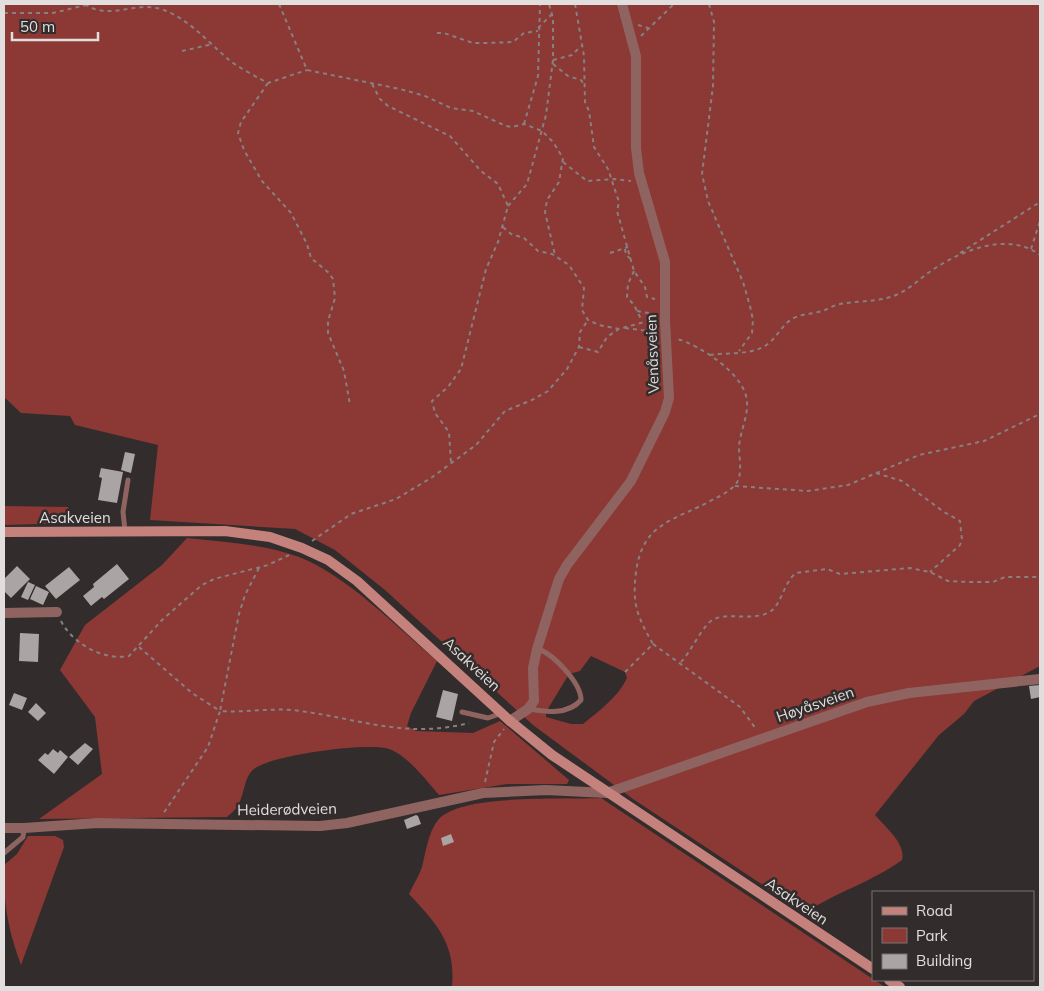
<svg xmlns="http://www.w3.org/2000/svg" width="1044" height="991" viewBox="0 0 1044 991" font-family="Mulish,sans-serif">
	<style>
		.green { fill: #8c3835; fill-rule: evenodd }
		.building { fill: #aba4a4 }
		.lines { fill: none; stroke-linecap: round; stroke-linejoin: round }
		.path { stroke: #868180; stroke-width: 2; stroke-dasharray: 4 4; stroke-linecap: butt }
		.lane { stroke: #8f6460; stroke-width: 5 }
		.street { stroke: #8f6460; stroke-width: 10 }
		.secondary { stroke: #c5827c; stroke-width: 10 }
		.labels { text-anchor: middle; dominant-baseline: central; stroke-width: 5; stroke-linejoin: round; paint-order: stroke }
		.street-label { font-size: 15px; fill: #e2dede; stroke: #322d2c }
	</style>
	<rect width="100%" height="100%" fill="#322d2c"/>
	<path class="green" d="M 4,4 L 1040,4 L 1040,666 L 974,701 L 964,714 L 939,735 L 875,815 C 885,827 906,843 902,860 C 872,882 836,892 805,913 L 633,799 L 533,725 L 385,590 L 335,550 L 295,529 L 150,520 L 158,445 L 75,425 L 70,416 L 21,413 L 4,397 ZM 591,656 L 625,672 L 627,678 C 618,697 599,711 583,724 L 571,724 L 546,717 L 546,712 L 569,674 L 580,671 Z
		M 4,506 L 68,507 L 73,523 L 4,525 Z
		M 187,538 C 224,542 264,544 299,557 C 346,575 398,628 437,661 L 411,713 L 407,726 L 416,731 L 473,733 L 500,721 L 569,780 L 567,784 L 507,784 L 439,795 C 427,781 407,755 389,749 C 368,742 271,755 254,769 C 244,777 245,792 239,803 C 237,809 231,813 227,817 L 39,819 L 102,774 L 95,717 L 60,670 L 85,625 L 162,565 Z
		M 601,798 L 885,987 L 452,987 C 456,944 437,924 409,894 C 413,885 419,876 422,867 C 426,851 428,833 438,820 C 460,793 566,800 601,798 Z
		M 28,836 L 55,836 L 63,840 L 64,847 L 21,965 C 7,925 4,907 4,865 L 17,854 Z"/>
	<path class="building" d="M 125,452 L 135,454 L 131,473 L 121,470 Z
		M 101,468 L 123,472 L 117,503 L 98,500 L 102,478 L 99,477 Z
		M 117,564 L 129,579 L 104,599 L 102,597 L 91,606 L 83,596 L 94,587 L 93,584 Z
		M 17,566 L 30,579 L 11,598 L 4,591 L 4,579 Z
		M 69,567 L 80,580 L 56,599 L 45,586 Z
		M 28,582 L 35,585 L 28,600 L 21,597 Z
		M 36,586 L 49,592 L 43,605 L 30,599 Z
		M 20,633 L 39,634 L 38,662 L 19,661 Z
		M 1040,685 L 1040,697 L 1031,699 L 1029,686 Z
		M 443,690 L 458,694 L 452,721 L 436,717 Z
		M 14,693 L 27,698 L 22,710 L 9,705 Z
		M 36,703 L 46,713 L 38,721 L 28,712 Z
		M 85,743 L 93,749 L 78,765 L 69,757 Z
		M 53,749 L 58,753 L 60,750 L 68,757 L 54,774 L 38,760 L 45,753 L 48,755 Z
		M 416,815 L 418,816 L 421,824 L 407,829 L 404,820 Z
		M 451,834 L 454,842 L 443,846 L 441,838 Z"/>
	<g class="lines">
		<path class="path" d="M 85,4 C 108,21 135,1 161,9 C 188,18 207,41 228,59 C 234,65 260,79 268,83 L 307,70
			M 279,4 L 307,70 L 400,89 L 425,96 L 451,108 L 473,111 L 506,126 L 512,127 L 524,124 L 542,131 L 553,142 L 563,158 L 559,182 L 547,200 L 545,212 L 555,255
			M 575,4 L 584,56 L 585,102 L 589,111 L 594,147 L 608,169 L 619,202 L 617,211 L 634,271 L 645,287 L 647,297 L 655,299
			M 709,4 L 714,22 L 713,86 L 702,174 L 708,201 L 743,282 L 750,306 L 753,320 L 752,333 L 739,351
			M 4,13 L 53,13 L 86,5
			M 638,25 L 648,28
			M 538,28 L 552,14
			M 437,33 L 444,33 L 473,43 L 488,43 L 513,42 L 524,33 L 538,31
			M 641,36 L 674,4
			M 182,51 L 213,44
			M 553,60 L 572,55 L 581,46
			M 553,64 L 568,76 L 581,80 L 585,86
			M 268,83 L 241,122 L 238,133 L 244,150 L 262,181 L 291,213 L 307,244 L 311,258 L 329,273 L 333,279 L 335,298 L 328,321 L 328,333 L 344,371 L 350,405
			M 372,84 L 380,99 L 388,106 L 450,136 L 481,171 L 498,184 L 508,206 L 498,242 L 486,269 L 461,369 L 448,387 L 432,401 L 435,413 L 449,432 L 451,463
			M 524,124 L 538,76 L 540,4
			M 563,162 L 587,181 L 615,179 L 631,181
			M 508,206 L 527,184 L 546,115 L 553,60 L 553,18 L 549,4
			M 503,227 L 511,234 L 524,238 L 538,251 L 552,254 L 569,265 L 584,288 L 582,310 L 588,320 L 599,325 L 619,329 L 655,319
			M 625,249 L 626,255 L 632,260
			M 1031,249 L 1040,221
			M 610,253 L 628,247
			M 960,253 L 1040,202
			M 634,271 L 628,284 L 627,297 L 634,305 L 642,321
			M 637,311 L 654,314
			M 625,328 L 655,332
			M 579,347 L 598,352 L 607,337 L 619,329
			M 710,355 C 728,352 754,356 769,343 C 779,335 783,322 796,317 C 803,314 811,314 818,312 C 825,311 830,307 836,305 C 856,300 877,303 896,295 C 912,288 922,276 937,267 C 965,249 1010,232 1040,255
			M 876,473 L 902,481 L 944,512 L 960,521 L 962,540 L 960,545 L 930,572
			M 735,486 L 808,491 L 848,485 L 919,455 L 984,441 L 1040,414
			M 312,541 L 351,514 L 396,499 L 431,478 L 476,445 L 505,411 L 532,400 L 548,391 L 567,369 L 579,347 L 580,332 L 588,320
			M 259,568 L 245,595 L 239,614 L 220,711 C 247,713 274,707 300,711 C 360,719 406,739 469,723
			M 61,621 C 72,643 103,661 129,656 L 163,619 L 202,585 L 214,579 L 268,565 L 289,555
			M 653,644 L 740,707 L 756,729
			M 139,647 L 192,693 L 220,711 L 208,747 L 163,814
			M 681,662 C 691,652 703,624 714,619 C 731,612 754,622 771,611 C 782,603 784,582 796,573 L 827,569 L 840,574 L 910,568 L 930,572 L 948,581 L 968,582 L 993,582 L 1005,577 L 1040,577
			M 625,672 L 653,644 C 637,616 632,604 636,572 C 643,521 675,521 714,499 C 722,495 730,491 736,484 C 743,474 739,458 739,447 C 740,432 748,417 747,402 C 746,375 700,345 677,339
			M 485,782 L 494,742 L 504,729"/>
		<path class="lane" d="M 125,531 L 123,512 L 128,480
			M 529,709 C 546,712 568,715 581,700 C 581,683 553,653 537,649
			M 462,712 L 488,718 L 502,713
			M 4,853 L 23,837 L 24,828"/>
		<path class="street" d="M 4,613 L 57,612
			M 510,721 L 528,709 L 534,701 L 533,668 L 537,649 L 559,579 L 567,565 L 631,481 L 665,412 L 669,398 L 665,320 L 665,262 L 639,173 L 636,148 L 636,56 L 622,4
			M 4,828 L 24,828 L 97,823 L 320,826 L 347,823 L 483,793 L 546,790 L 607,793 L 867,702 L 909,693 L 1040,679"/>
		<path class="secondary" d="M 4,532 L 225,531 L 270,537 L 302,548 L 328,560 L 357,581 L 510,721 L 552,755 L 873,969
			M 889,980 L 900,987"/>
	</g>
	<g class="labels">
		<g class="street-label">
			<text transform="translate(652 354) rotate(-92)">Venåsveien</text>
			<text x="75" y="517">Asakveien</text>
			<text transform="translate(472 664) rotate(43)">Asakveien</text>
			<text transform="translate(815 704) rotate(-19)">Høyåsveien</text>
			<text transform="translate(287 809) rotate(-1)">Heiderødveien</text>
			<text transform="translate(797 901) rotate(34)">Asakveien</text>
		</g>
	</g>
	<rect width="1044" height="991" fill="none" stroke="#e2dede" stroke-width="10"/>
	<rect x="872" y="891" width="162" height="90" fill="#322d2c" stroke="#787473"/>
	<rect x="882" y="907" width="25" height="8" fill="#c5827c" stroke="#787473"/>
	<text x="916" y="916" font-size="15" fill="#e2dede">Road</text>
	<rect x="882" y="928" width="25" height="15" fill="#8c3835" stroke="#787473"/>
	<text x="916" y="941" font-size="15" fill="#e2dede">Park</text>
	<rect x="882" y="954" width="25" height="15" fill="#aba4a4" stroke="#787473"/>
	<text x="916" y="966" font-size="15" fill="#e2dede">Building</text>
	<path d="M12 32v8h86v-8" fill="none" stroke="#e2dede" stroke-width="2.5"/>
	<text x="20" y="32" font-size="15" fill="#e2dede" stroke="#322d2c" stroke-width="4" paint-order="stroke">50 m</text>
</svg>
